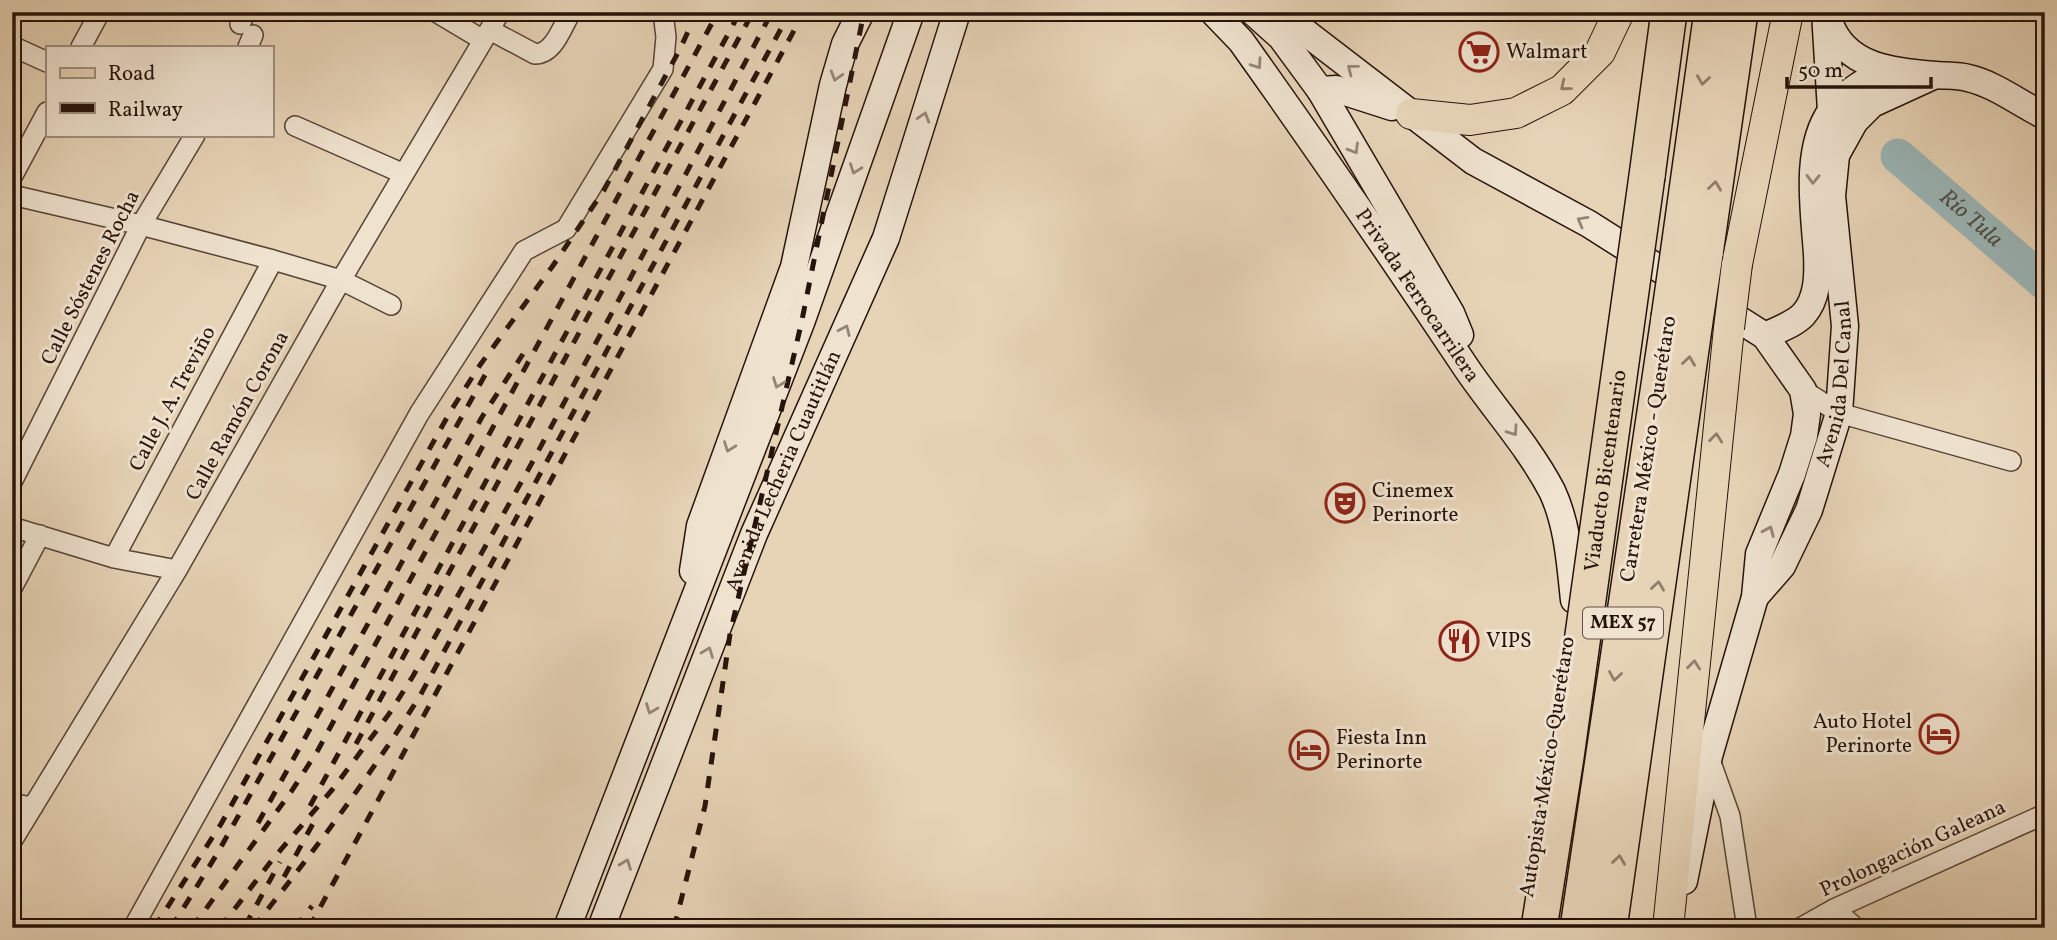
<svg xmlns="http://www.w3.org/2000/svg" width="2057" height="940" viewBox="0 0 2057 940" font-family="Vollkorn,serif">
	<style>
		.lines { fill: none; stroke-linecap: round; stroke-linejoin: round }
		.river { stroke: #9ab6b8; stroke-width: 35 }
		.street-casing { stroke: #564336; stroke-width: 22 }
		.secondary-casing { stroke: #26130b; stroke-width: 29 }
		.primary-casing { stroke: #26130b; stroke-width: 32 }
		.highway-casing { stroke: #26130b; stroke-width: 38 }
		.street { stroke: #efe3d0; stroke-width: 19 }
		.secondary { stroke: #efe3d0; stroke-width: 26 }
		.primary { stroke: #e7d4b7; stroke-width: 30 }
		.highway { stroke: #e7d4b7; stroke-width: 35 }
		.rail { stroke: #26130b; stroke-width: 5; stroke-dasharray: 12 12; stroke-linecap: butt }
		.primary-bridge-casing { stroke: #26130b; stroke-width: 32; stroke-linecap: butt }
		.highway-bridge-casing { stroke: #26130b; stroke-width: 38; stroke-linecap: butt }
		.primary-bridge { stroke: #e7d4b7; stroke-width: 30 }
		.highway-bridge { stroke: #e7d4b7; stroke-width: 35 }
		.oneway { stroke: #958577 }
		.oneway2 { stroke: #907d6a }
		.labels { text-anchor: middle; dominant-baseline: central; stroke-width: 6; stroke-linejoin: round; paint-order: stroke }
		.shield { fill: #efe3d0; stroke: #625146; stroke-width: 2 }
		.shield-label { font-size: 19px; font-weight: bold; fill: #26130b }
		.poi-label { font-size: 21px; fill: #26130b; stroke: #efe3d0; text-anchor: start }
		.street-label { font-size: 21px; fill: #26130b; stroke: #efe3d0 }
		.water-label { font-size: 23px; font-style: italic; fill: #4f4c48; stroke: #efe3d0 }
	</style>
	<rect width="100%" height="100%" fill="#e7d4b7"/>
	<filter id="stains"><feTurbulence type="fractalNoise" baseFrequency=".00286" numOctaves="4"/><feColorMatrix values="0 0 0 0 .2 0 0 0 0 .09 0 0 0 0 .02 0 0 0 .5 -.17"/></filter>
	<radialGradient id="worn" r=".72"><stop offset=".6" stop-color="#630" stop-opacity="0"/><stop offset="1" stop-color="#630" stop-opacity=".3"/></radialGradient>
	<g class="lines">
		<path class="river" id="s1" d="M 1898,156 L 2045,283"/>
		<g class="street-casing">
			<path id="street" d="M 436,12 L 483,40
				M 240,24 L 246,12
				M 490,30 L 535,54 C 554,54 562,27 571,12
				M 12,46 L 47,62
				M 81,47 L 100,12
				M 248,47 L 253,35
				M 295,126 L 404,174
				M 12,177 L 47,112
				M 12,195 L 141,225 L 273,260 L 341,280 L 391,305
				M 1803,390 L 1839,413 L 2011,461
				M 12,482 L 141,225 L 195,135
				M 12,527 L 114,558 L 177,570
				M 114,558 L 273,260
				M 12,588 L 40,535
				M 1709,757 L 1730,816 L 1747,928
				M 12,804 L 33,807
				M 12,841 L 177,570 L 341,280 L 500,12
				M 1834,909 L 1856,928
				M 133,928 L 419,414 L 524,251 L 566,229 L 663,69 L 666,37 L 663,12
				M 1800,928 L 1834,909 L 2045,814"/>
		</g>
		<g class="secondary-casing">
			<g id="secondary">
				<path id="s2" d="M 1213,12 L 1241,41 C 1318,149 1393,258 1467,369 C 1495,410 1529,447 1552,491 C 1568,525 1570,564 1574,600"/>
				<path d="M 1253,12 L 1281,37 L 1320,90 L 1451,313 L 1460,335"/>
				<path d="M 1279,12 L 1473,161 L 1589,224 L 1765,336 L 1803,390 L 1807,414 L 1804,436 L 1792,474 L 1759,554 L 1755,597 L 1709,756 L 1684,881"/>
				<path d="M 1829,21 C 1844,67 1893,72 1936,75 C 1946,76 1958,75 1968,78 C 1995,84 2020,104 2045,116"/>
				<path d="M 1320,90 L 1336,89 L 1392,107"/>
				<path d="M 1836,155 L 1855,121 L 1872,104 L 1931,77"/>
				<path d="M 1765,336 C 1777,330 1793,325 1803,315 C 1818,299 1818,274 1817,254 C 1814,210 1804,149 1831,111 C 1845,92 1867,80 1887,70"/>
				<path d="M 693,571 L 700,526 L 794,267 L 833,85 L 845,44 L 861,12"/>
				<path id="s3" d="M 1755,597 L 1782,566 L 1809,510 L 1839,413 L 1845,326 L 1832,196 L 1836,155 L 1831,111 L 1825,12"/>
				<path d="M 567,928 L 802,320 L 911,12"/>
				<path id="s4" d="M 601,928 L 754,534 L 886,238 L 957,12"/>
			</g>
		</g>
		<g class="primary-casing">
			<path id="primary" d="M 1411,114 L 1470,120 L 1516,113 L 1562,90 L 1600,52 L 1619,12
				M 1737,264 L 1788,12
				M 1668,928 L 1729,328"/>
		</g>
		<g class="highway-casing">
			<path id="highway" d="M 1647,176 L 1669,12
				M 1679,248 L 1712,12
				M 1705,254 L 1740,12
				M 1578,928 L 1669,318
				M 1609,928 L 1695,321"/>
		</g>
		<use href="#street" class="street"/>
		<use href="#secondary" class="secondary"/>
		<use href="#primary" class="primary"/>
		<use href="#highway" class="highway"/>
		<path class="rail" d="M 356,744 L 753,12
			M 310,806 L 740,12
			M 258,823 L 482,417 L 523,354
			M 284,877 L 316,818
			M 245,926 L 280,862
			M 154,928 L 221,824 L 450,412 L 480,365 L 552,267 L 604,190 L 680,49 L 697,12
			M 171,928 L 217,854 L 489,368
			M 192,928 L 291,792 L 318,750 L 718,12
			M 220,928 L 272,860 L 332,790 L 389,714 L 413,676 L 533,461 L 772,12
			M 253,928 C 314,851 370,777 421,694 L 790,12
			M 295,928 L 312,906
			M 309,928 L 804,12
			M 674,928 L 705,806 L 730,634 L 802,320 L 864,12"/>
		<g class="primary-bridge-casing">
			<path id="primary-bridge" d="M 1729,328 L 1737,264"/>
		</g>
		<g class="highway-bridge-casing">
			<g id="highway-bridge">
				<path d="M 1669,318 L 1679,248"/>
				<path d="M 1695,321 L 1705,254"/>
				<path id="s5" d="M 1539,928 L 1566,757 L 1647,176"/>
			</g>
		</g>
		<use href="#primary-bridge" class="primary-bridge"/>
		<use href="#highway-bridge" class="highway-bridge"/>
	</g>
	<defs><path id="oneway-chevron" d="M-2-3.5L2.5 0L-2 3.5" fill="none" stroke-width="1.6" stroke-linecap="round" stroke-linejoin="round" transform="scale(1.75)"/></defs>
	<g class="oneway">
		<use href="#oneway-chevron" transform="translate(1257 64) rotate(55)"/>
		<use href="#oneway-chevron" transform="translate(1352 69) rotate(-142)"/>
		<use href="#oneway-chevron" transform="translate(836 76) rotate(107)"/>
		<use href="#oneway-chevron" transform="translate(924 117) rotate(-73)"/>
		<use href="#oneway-chevron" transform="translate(1354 149) rotate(59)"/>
		<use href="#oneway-chevron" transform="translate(855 169) rotate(110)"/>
		<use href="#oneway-chevron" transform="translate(1813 179) rotate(91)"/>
		<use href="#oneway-chevron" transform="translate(1582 221) rotate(-151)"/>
		<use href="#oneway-chevron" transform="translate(845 330) rotate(-66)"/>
		<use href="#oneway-chevron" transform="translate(778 383) rotate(111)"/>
		<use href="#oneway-chevron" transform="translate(1513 431) rotate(55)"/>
		<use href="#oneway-chevron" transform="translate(729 447) rotate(110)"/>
		<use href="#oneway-chevron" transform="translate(1769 531) rotate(-67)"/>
		<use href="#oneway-chevron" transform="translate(708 652) rotate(-69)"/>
		<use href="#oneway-chevron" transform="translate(651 709) rotate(111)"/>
		<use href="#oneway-chevron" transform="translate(626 864) rotate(-69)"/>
	</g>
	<g class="oneway2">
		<use href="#oneway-chevron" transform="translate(1703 80) rotate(98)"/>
		<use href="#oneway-chevron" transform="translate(1565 86) rotate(141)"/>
		<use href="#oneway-chevron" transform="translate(1715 186) rotate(-82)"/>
		<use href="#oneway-chevron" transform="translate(1689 361) rotate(-82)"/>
		<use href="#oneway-chevron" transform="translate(1716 438) rotate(-84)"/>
		<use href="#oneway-chevron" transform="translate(1658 586) rotate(-82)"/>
		<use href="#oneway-chevron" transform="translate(1694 665) rotate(-84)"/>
		<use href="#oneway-chevron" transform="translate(1615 676) rotate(99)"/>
		<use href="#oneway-chevron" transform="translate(1619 860) rotate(-82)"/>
	</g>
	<defs>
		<g id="supermarket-ring" transform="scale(2.0125)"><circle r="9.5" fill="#efe3d0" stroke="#8f2418" stroke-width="1.5"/><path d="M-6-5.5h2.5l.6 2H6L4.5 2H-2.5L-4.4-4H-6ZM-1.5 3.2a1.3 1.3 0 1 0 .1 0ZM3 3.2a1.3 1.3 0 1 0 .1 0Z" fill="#8f2418"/></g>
		<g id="theatre-ring" transform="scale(2.0125)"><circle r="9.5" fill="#efe3d0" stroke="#8f2418" stroke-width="1.5"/><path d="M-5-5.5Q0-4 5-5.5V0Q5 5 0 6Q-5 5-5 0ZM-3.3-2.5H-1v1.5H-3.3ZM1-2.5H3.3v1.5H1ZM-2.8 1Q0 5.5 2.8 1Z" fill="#8f2418"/></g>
		<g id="restaurant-ring" transform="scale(2.0125)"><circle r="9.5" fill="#efe3d0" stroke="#8f2418" stroke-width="1.5"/><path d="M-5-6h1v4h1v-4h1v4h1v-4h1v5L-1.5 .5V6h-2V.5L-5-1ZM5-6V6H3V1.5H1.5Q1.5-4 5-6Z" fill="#8f2418"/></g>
		<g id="hotel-ring" transform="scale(2.0125)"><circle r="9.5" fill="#efe3d0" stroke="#8f2418" stroke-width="1.5"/><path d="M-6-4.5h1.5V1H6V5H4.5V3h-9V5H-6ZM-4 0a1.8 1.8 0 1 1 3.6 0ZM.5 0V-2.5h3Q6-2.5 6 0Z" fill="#8f2418"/></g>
	</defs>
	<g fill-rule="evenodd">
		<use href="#supermarket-ring" x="1479" y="52"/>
		<use href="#theatre-ring" x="1345" y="503"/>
		<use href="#restaurant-ring" x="1459" y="641"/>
		<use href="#hotel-ring" x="1939" y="734"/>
		<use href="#hotel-ring" x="1309" y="750"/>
	</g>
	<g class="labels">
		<rect class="shield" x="1583" y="607.5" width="80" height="31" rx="5"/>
		<g class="shield-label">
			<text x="1623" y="623">MEX 57</text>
		</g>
		<g class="poi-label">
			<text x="1506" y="52">Walmart</text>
			<text x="1372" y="491">Cinemex<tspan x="1372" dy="24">Perinorte</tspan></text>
			<text x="1486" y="641">VIPS</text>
			<text x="1912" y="722" text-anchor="end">Auto Hotel<tspan x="1912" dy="24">Perinorte</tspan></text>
			<text x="1336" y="738">Fiesta Inn<tspan x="1336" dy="24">Perinorte</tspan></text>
		</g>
		<g class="street-label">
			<text transform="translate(91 278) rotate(-63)">Calle Sóstenes Rocha</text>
			<text stroke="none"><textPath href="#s2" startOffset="350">Privada Ferrocarrilera</textPath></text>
			<text stroke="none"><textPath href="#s3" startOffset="233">Avenida Del Canal</textPath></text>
			<text transform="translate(173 399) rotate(-62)">Calle J. A. Treviño</text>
			<text transform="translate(238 416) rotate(-61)">Calle Ramón Corona</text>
			<text transform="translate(1649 449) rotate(-81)">Carretera México - Querétaro</text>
			<text stroke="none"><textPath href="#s5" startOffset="462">Viaducto Bicentenario</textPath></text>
			<text stroke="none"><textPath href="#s4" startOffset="492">Avenida Lecheria Cuautitlán</textPath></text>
			<text transform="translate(1548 767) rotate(-81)">Autopista México-Querétaro</text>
			<text transform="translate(1913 849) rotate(-25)">Prolongación Galeana</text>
		</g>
		<g class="water-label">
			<text stroke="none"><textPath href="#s1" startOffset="96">Río Tula</textPath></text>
		</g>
	</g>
	<rect width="2057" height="940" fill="none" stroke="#e7d4b7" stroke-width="42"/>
	<rect x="14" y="14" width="2029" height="912" fill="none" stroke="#26130b" stroke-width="3.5"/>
	<rect x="21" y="21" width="2015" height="898" fill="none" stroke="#26130b" stroke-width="2"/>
	<rect x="46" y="46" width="228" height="91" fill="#efe3d0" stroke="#9f9081" stroke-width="2"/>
	<rect x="60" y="68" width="35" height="10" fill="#e7d4b7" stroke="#9f9081" stroke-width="2"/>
	<text x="108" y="80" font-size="21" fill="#26130b">Road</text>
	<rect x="60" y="103" width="35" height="10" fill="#26130b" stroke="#9f9081" stroke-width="2"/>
	<text x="108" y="116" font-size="21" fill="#26130b">Railway</text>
	<path d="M1787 77v10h144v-10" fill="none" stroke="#26130b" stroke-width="3.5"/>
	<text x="1798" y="77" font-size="21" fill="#26130b" stroke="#efe3d0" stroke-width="5" paint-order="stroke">50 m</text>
	<rect width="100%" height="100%" filter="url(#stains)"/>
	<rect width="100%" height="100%" fill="url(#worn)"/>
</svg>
